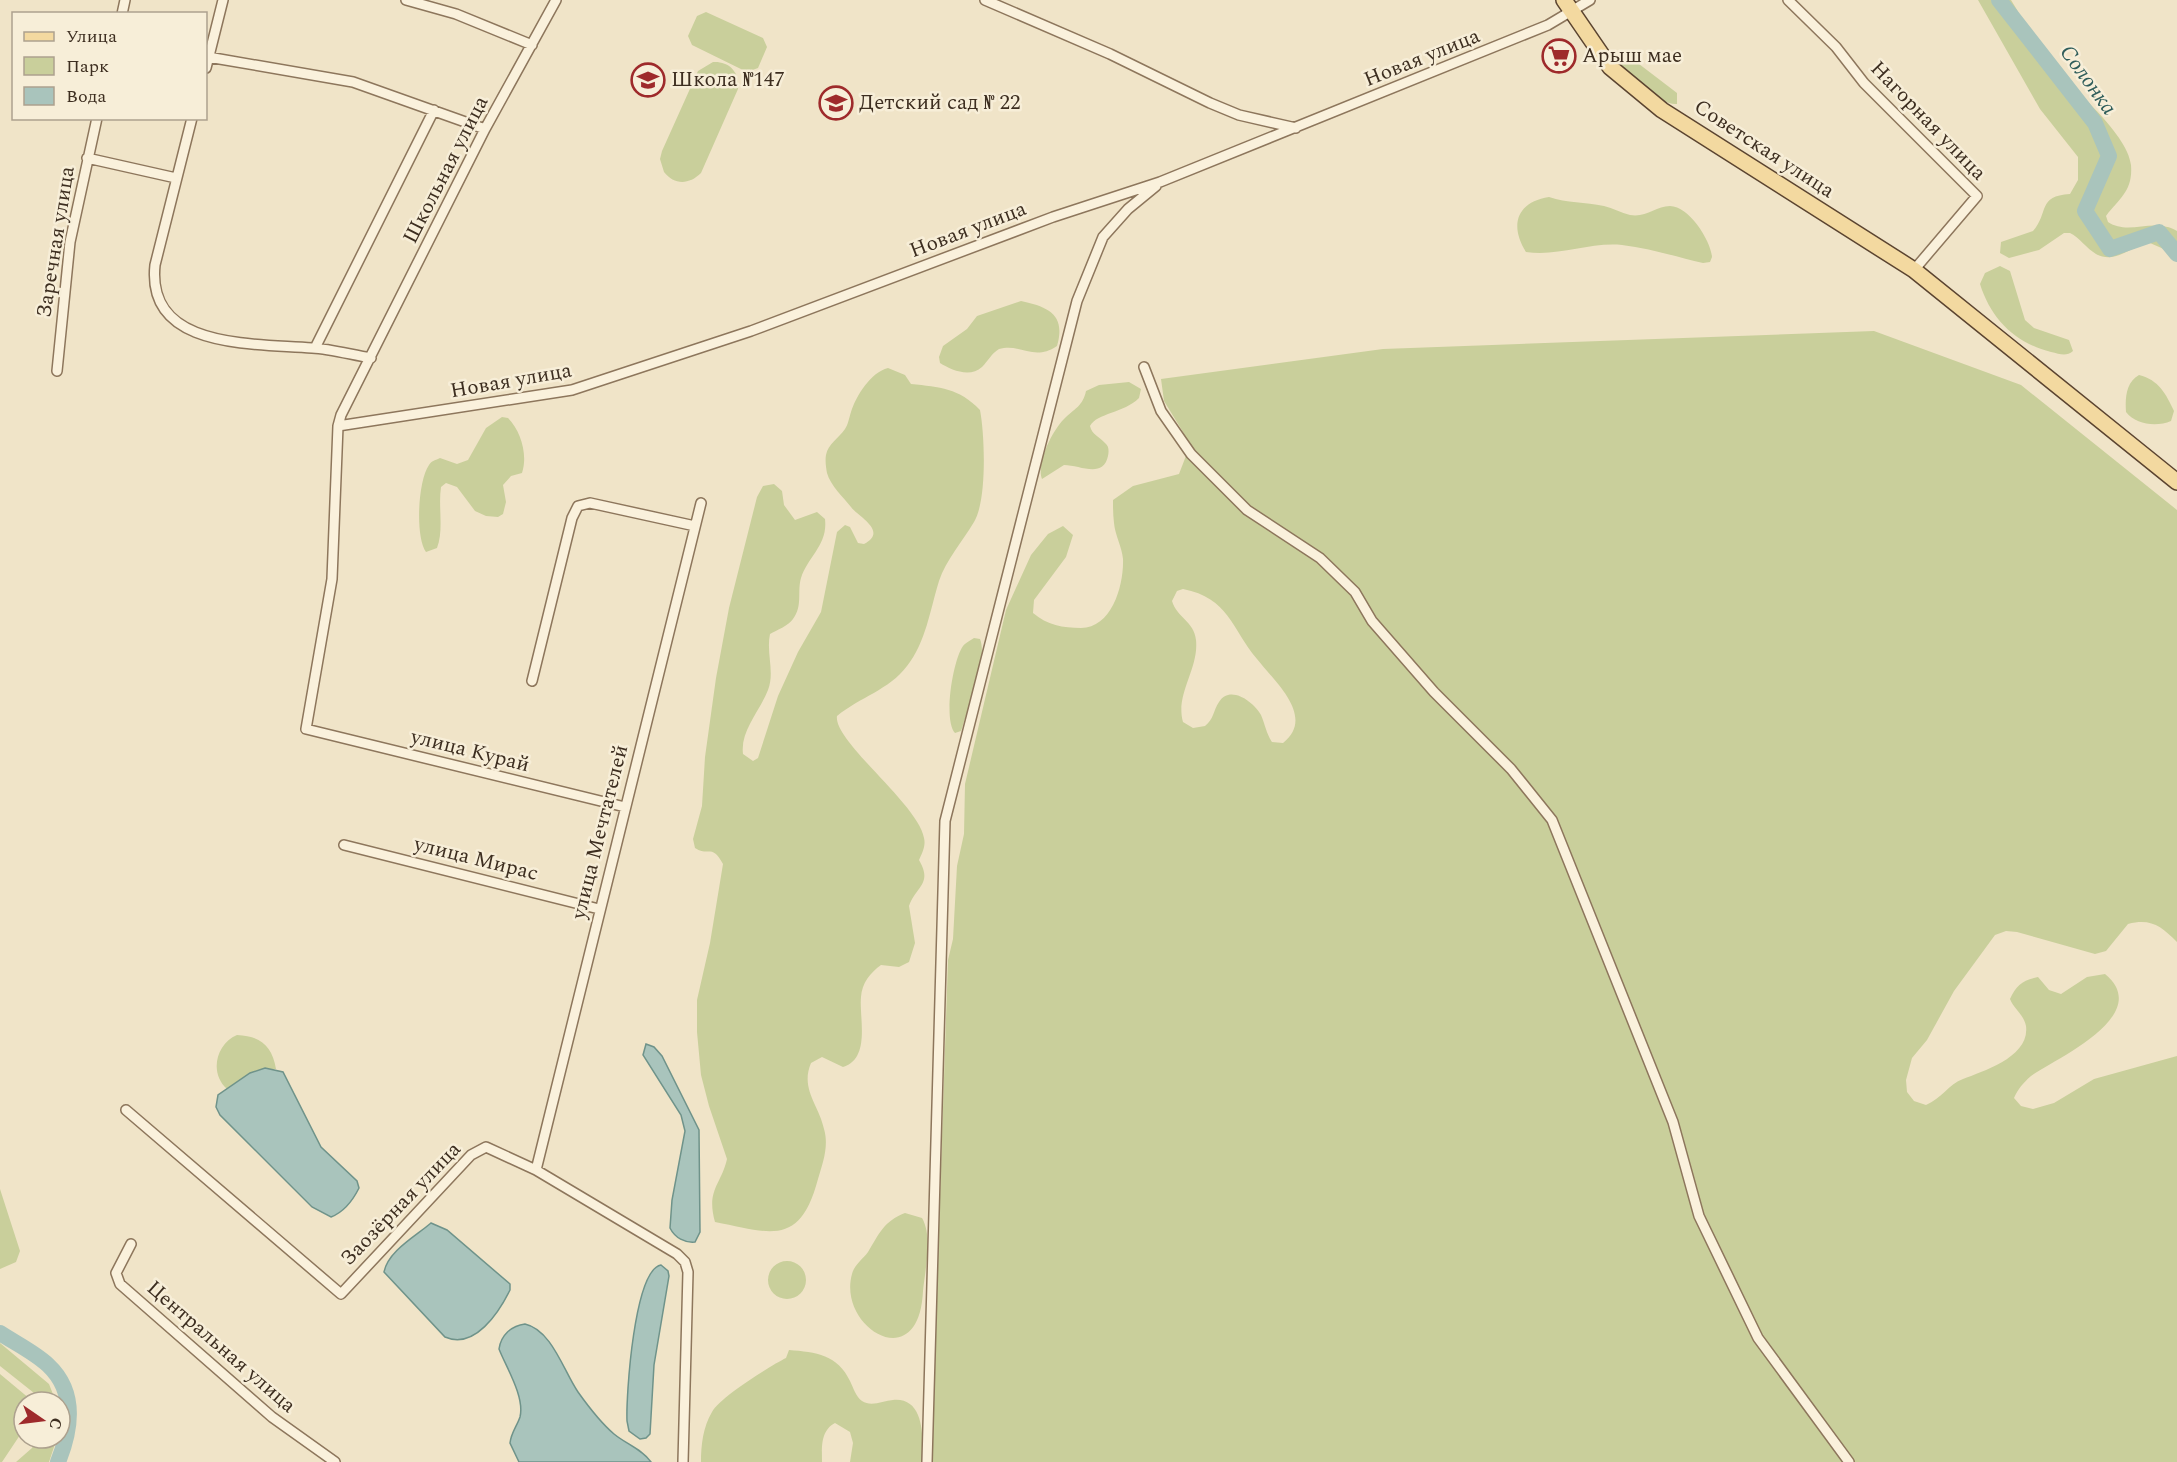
<svg xmlns="http://www.w3.org/2000/svg" width="2177" height="1462" viewBox="0 0 2177 1462" font-family="Spectral,serif">
	<style>
		.green { fill: #c9cf9b; fill-rule: evenodd }
		.water { fill: #a9c4bc; stroke: #6f938a; stroke-width: 1.5 }
		.lines { fill: none; stroke-linecap: round; stroke-linejoin: round }
		.river { stroke: #a9c4bc; stroke-width: 16 }
		.street-casing { stroke: #8d765c; stroke-width: 12 }
		.primary-casing { stroke: #5b4430; stroke-width: 18 }
		.street { stroke: #faf1dc; stroke-width: 9 }
		.primary { stroke: #f3d9a0; stroke-width: 15 }
		.labels { text-anchor: middle; dominant-baseline: central; stroke-width: 5; stroke-linejoin: round; paint-order: stroke }
		.poi-label { font-size: 21px; fill: #3d2e20; stroke: #f7eed8; text-anchor: start }
		.street-label { font-size: 21px; fill: #3d2e20; stroke: #f7eed8 }
		.water-label { font-size: 22px; font-style: italic; fill: #2f5d5a; stroke: #f7eed8 }
	</style>
	<rect width="100%" height="100%" fill="#f0e4c8"/>
	<path class="green" d="M 1978,0 L 2011,0 C 2023,18 2030,38 2043,55 C 2065,83 2128,132 2131,165 C 2133,191 2120,198 2106,216 L 2108,222 C 2129,236 2153,217 2177,231 L 2177,259 L 2166,250 L 2150,243 C 2131,245 2116,265 2096,254 C 2086,248 2080,238 2070,233 L 2064,233 L 2039,250 L 2009,258 L 2000,253 L 2001,242 L 2033,231 C 2049,213 2037,196 2070,194 L 2078,180 L 2078,157 L 2040,109 Z
		M 706,12 L 763,38 L 767,47 L 758,68 L 747,72 L 692,45 L 688,36 L 697,16 Z
		M 1622,51 L 1677,93 L 1677,104 C 1661,106 1624,73 1616,60 Z
		M 713,62 C 729,61 740,72 738,89 L 701,173 C 689,185 674,185 664,172 L 660,159 L 662,151 L 698,71 Z
		M 1549,197 C 1567,203 1585,202 1604,206 C 1613,208 1621,213 1630,215 C 1646,218 1656,206 1670,206 C 1689,206 1711,241 1712,257 L 1710,262 L 1703,263 C 1677,257 1649,248 1622,245 C 1589,242 1558,257 1526,252 C 1509,225 1517,202 1549,197 Z
		M 2000,266 L 2010,271 L 2025,320 L 2034,328 L 2069,340 L 2073,351 C 2066,357 2060,354 2051,352 C 2015,343 1991,319 1980,284 L 1985,273 Z
		M 1021,301 C 1049,307 1066,315 1057,346 C 1033,362 1022,343 999,349 C 991,354 988,361 982,367 C 970,378 951,370 940,363 L 939,357 L 943,346 L 967,329 L 977,316 Z
		M 1874,331 L 2021,385 L 2177,510 L 2177,942 C 2161,926 2151,918 2128,924 L 2106,951 L 2095,954 L 2017,932 L 2006,931 L 1995,935 L 1954,991 L 1927,1040 L 1912,1058 L 1906,1080 L 1907,1092 L 1914,1101 L 1926,1105 C 1941,1099 1949,1084 1963,1079 C 1983,1071 2030,1057 2026,1026 C 2024,1015 2014,1009 2010,999 C 2016,985 2023,980 2038,977 L 2049,990 L 2061,994 L 2087,977 L 2105,974 C 2155,1015 2055,1059 2031,1076 C 2023,1083 2018,1089 2014,1098 L 2021,1106 L 2033,1109 L 2054,1103 L 2094,1079 L 2177,1056 L 2177,1462 L 931,1462 L 948,960 L 953,939 L 957,866 L 964,834 L 965,784 L 1006,610 L 1031,555 L 1048,534 L 1063,526 L 1073,535 L 1066,557 L 1034,600 L 1033,613 C 1047,625 1063,628 1081,628 C 1112,628 1124,585 1123,559 C 1122,547 1115,535 1114,523 C 1113,515 1113,507 1113,500 L 1133,486 L 1179,474 L 1189,448 L 1183,432 L 1164,401 L 1161,379 L 1383,349 ZM 1183,589 C 1229,598 1231,628 1257,659 C 1275,682 1316,717 1283,743 L 1272,742 C 1266,733 1265,724 1261,715 C 1254,702 1230,684 1219,702 C 1213,711 1214,719 1205,726 L 1193,728 L 1183,722 C 1175,694 1199,669 1196,640 C 1194,621 1177,618 1172,601 L 1177,591 Z
		M 888,368 L 905,375 L 911,384 C 940,387 959,388 980,410 C 985,436 987,501 974,522 C 962,542 946,560 939,581 C 930,610 926,642 907,666 C 889,690 860,697 837,716 C 833,741 919,805 924,838 C 926,846 922,853 919,860 C 933,884 916,886 909,906 L 915,943 L 909,962 L 899,967 L 881,965 C 870,973 862,983 861,997 C 859,1018 871,1058 843,1067 L 822,1057 L 811,1063 C 800,1089 819,1105 824,1129 C 829,1146 823,1162 818,1179 C 800,1247 771,1233 715,1222 C 706,1190 721,1185 727,1159 L 709,1106 L 701,1075 L 697,1032 L 697,1000 L 710,943 L 723,864 C 712,843 709,857 695,848 L 693,839 L 702,806 L 705,757 L 716,678 L 729,608 L 757,497 L 763,486 L 774,484 L 782,491 L 784,505 L 795,520 L 817,512 L 825,519 C 828,545 808,556 801,578 C 797,592 803,606 793,619 C 788,626 777,630 770,634 C 766,653 775,672 768,690 C 760,711 740,731 743,754 L 753,761 L 758,758 L 778,696 L 798,652 L 821,612 L 837,532 L 845,525 L 850,527 L 858,543 L 864,544 C 889,531 857,516 851,507 C 844,498 830,485 827,473 C 826,468 825,460 826,455 C 828,444 839,438 845,429 C 848,425 849,418 851,412 C 856,396 871,372 888,368 Z
		M 2139,375 C 2159,380 2166,394 2174,411 L 2171,421 C 2157,427 2136,425 2126,412 C 2125,398 2126,382 2139,375 Z
		M 1129,382 L 1141,389 L 1139,398 C 1124,413 1097,413 1090,426 C 1092,435 1099,436 1105,443 C 1109,446 1109,451 1108,456 C 1103,479 1080,465 1064,465 L 1042,479 C 1036,464 1052,431 1064,419 C 1074,409 1083,406 1086,391 L 1099,385 Z
		M 502,417 L 508,418 C 521,431 528,455 522,473 L 511,476 L 503,485 L 506,502 L 503,514 L 498,517 L 486,516 L 475,511 L 457,487 L 446,483 L 441,487 C 438,507 444,530 437,548 L 426,552 C 415,537 418,480 429,465 C 431,461 436,460 440,458 L 457,464 L 468,460 L 486,428 Z
		M 974,638 L 980,639 C 988,658 969,705 963,725 L 961,731 L 955,733 C 943,720 953,660 963,646 C 965,643 970,641 974,638 Z
		M 237,1035 C 261,1036 272,1046 276,1069 C 258,1068 242,1078 227,1089 C 209,1073 216,1044 237,1035 Z
		M 0,1189 L 20,1251 L 16,1262 L 0,1269 Z
		M 905,1213 L 922,1218 C 933,1237 925,1270 923,1291 C 919,1378 837,1327 852,1274 C 854,1265 863,1259 868,1252 C 879,1234 884,1221 905,1213 Z
		M768 1280a19 19 0 1 1 38 0a19 19 0 1 1-38 0Z
		M 0,1343 L 49,1384 L 56,1402 L 40,1402 L 34,1393 L 0,1366 Z
		M 789,1350 C 816,1352 838,1355 850,1381 C 853,1387 856,1397 862,1401 C 871,1407 883,1401 893,1400 C 926,1397 923,1441 922,1462 L 850,1462 L 853,1443 L 850,1432 L 835,1423 C 820,1431 822,1448 822,1462 L 701,1462 C 701,1445 703,1427 712,1412 C 720,1397 770,1366 786,1358 Z
		M 0,1374 L 30,1399 L 30,1402 L 24,1402 L 24,1429 L 2,1462 L 0,1462 Z
		M 36,1438 L 57,1438 L 49,1462 L 16,1462 L 32,1448 Z"/>
	<path class="water" d="M 646,1044 L 654,1047 L 662,1056 L 699,1130 L 700,1232 L 695,1242 C 685,1243 675,1238 670,1228 L 672,1200 L 685,1131 L 681,1115 L 643,1055 Z
		M 265,1068 L 283,1072 L 321,1147 L 357,1181 L 359,1188 C 353,1200 344,1212 331,1217 L 312,1207 L 220,1115 L 216,1107 L 218,1095 L 250,1073 Z
		M 431,1223 L 447,1230 L 510,1284 L 510,1290 C 499,1312 475,1350 445,1337 L 384,1272 C 388,1251 416,1236 431,1223 Z
		M 661,1265 L 668,1271 L 669,1276 L 654,1365 L 650,1434 L 646,1438 L 640,1439 L 629,1431 L 627,1421 C 626,1396 634,1270 661,1265 Z
		M 525,1324 C 552,1330 564,1372 578,1392 C 588,1406 601,1423 614,1434 C 626,1444 642,1449 651,1462 L 519,1462 L 510,1443 C 511,1433 517,1426 520,1417 C 525,1397 506,1367 499,1349 C 501,1335 511,1326 525,1324 Z"/>
	<g class="lines">
		<path class="river" d="M 1999,0 L 2095,123 L 2109,156 L 2085,211 L 2110,249 L 2159,232 L 2177,254
			M 0,1333 C 15,1343 34,1352 48,1365 C 77,1392 71,1430 58,1462"/>
		<g class="street-casing">
			<path id="street" d="M 406,0 L 456,14 L 532,45
				M 556,0 L 485,129 L 341,415 L 338,426 L 332,579 L 306,729 L 625,807
				M 985,0 L 1110,54 L 1210,103 L 1239,115 L 1296,128
				M 1788,0 L 1836,47 L 1864,83 L 1977,196 L 1914,270
				M 122,14 L 125,0
				M 208,57 L 353,82 L 485,129
				M 206,68 L 223,0
				M 192,118 L 155,265 C 146,350 253,343 312,348 C 331,349 352,355 371,358
				M 87,158 L 176,178
				M 315,348 L 434,110
				M 1144,367 L 1161,411 L 1191,454 L 1247,510 L 1320,558 L 1355,592 L 1372,621 L 1434,692 L 1511,769 L 1552,820 L 1673,1122 L 1699,1216 L 1758,1338 L 1849,1462
				M 57,371 L 70,242 L 97,118
				M 338,426 L 572,390 L 751,331 L 1053,217 L 1160,182 L 1548,25 L 1590,0
				M 532,681 L 572,518 L 578,506 L 590,503 L 695,526
				M 344,845 L 599,909
				M 126,1110 L 341,1294 L 471,1155 L 486,1147 L 536,1170 L 677,1254 L 685,1262 L 688,1272 L 683,1462
				M 536,1170 L 701,503
				M 131,1244 L 116,1273 L 120,1284 L 272,1417 L 335,1462
				M 927,1462 L 945,821 L 1077,301 L 1103,237 L 1128,209 L 1156,186"/>
		</g>
		<g class="primary-casing">
			<path id="primary" d="M 1564,0 L 1610,67 L 1662,110 L 1914,270 L 2177,482"/>
		</g>
		<use href="#street" class="street"/>
		<use href="#primary" class="primary"/>
	</g>
	<defs>
		<g id="supermarket-ring" transform="scale(1.725)"><circle r="9.5" fill="#f7eed8" stroke="#9e2a2b" stroke-width="1.5"/><path d="M-6-5.5h2.5l.6 2H6L4.5 2H-2.5L-4.4-4H-6ZM-1.5 3.2a1.3 1.3 0 1 0 .1 0ZM3 3.2a1.3 1.3 0 1 0 .1 0Z" fill="#9e2a2b"/></g>
		<g id="school-ring" transform="scale(1.725)"><circle r="9.5" fill="#f7eed8" stroke="#9e2a2b" stroke-width="1.5"/><path d="M0-5L7-2L0 1L-7-2ZM-4 1L0 2.5L4 1V4Q0 6-4 4Z" fill="#9e2a2b"/></g>
	</defs>
	<g fill-rule="evenodd">
		<use href="#supermarket-ring" x="1559" y="56"/>
		<use href="#school-ring" x="648" y="80"/>
		<use href="#school-ring" x="836" y="103"/>
	</g>
	<g class="labels">
		<g class="poi-label">
			<text x="1582" y="56">Арыш мае</text>
			<text x="671" y="80">Школа №147</text>
			<text x="859" y="103">Детский сад № 22</text>
		</g>
		<g class="street-label">
			<text transform="translate(1422 58) rotate(-22)">Новая улица</text>
			<text transform="translate(1928 121) rotate(46)">Нагорная улица</text>
			<text transform="translate(1764 149) rotate(33)">Советская улица</text>
			<text transform="translate(446 170) rotate(-63)">Школьная улица</text>
			<text transform="translate(968 230) rotate(-21)">Новая улица</text>
			<text transform="translate(56 242) rotate(-81)">Заречная улица</text>
			<text transform="translate(511 381) rotate(-10)">Новая улица</text>
			<text transform="translate(470 751) rotate(14)">улица Курай</text>
			<text transform="translate(600 832) rotate(-76)">улица Мечтателей</text>
			<text transform="translate(476 859) rotate(14)">улица Мирас</text>
			<text transform="translate(401 1204) rotate(-46)">Заозёрная улица</text>
			<text transform="translate(221 1347) rotate(41)">Центральная улица</text>
		</g>
		<g class="water-label">
			<text transform="translate(2088 80) rotate(54)">Солонка</text>
		</g>
	</g>
	<rect x="12" y="12" width="195" height="108" fill="#f7eed8" stroke="#ada18e" stroke-width="1.5"/>
	<rect x="24" y="32" width="30" height="9" fill="#f3d9a0" stroke="#ada18e" stroke-width="1.5"/>
	<text x="66" y="42" font-size="18" fill="#3d2e20">Улица</text>
	<rect x="24" y="57" width="30" height="18" fill="#c9cf9b" stroke="#ada18e" stroke-width="1.5"/>
	<text x="66" y="72" font-size="18" fill="#3d2e20">Парк</text>
	<rect x="24" y="87" width="30" height="18" fill="#a9c4bc" stroke="#ada18e" stroke-width="1.5"/>
	<text x="66" y="102" font-size="18" fill="#3d2e20">Вода</text>
	<g transform="translate(42 1420) rotate(104)"><circle r="28" fill="#f7eed8" stroke="#ada18e" stroke-width="1.5"/>
	<path d="M0-4.5L10 22L0 15L-10 22Z" fill="#9e2a2b"/>
	<text y="-9" font-size="16" font-weight="bold" text-anchor="middle" fill="#3d2e20">С</text>
	</g>
</svg>
